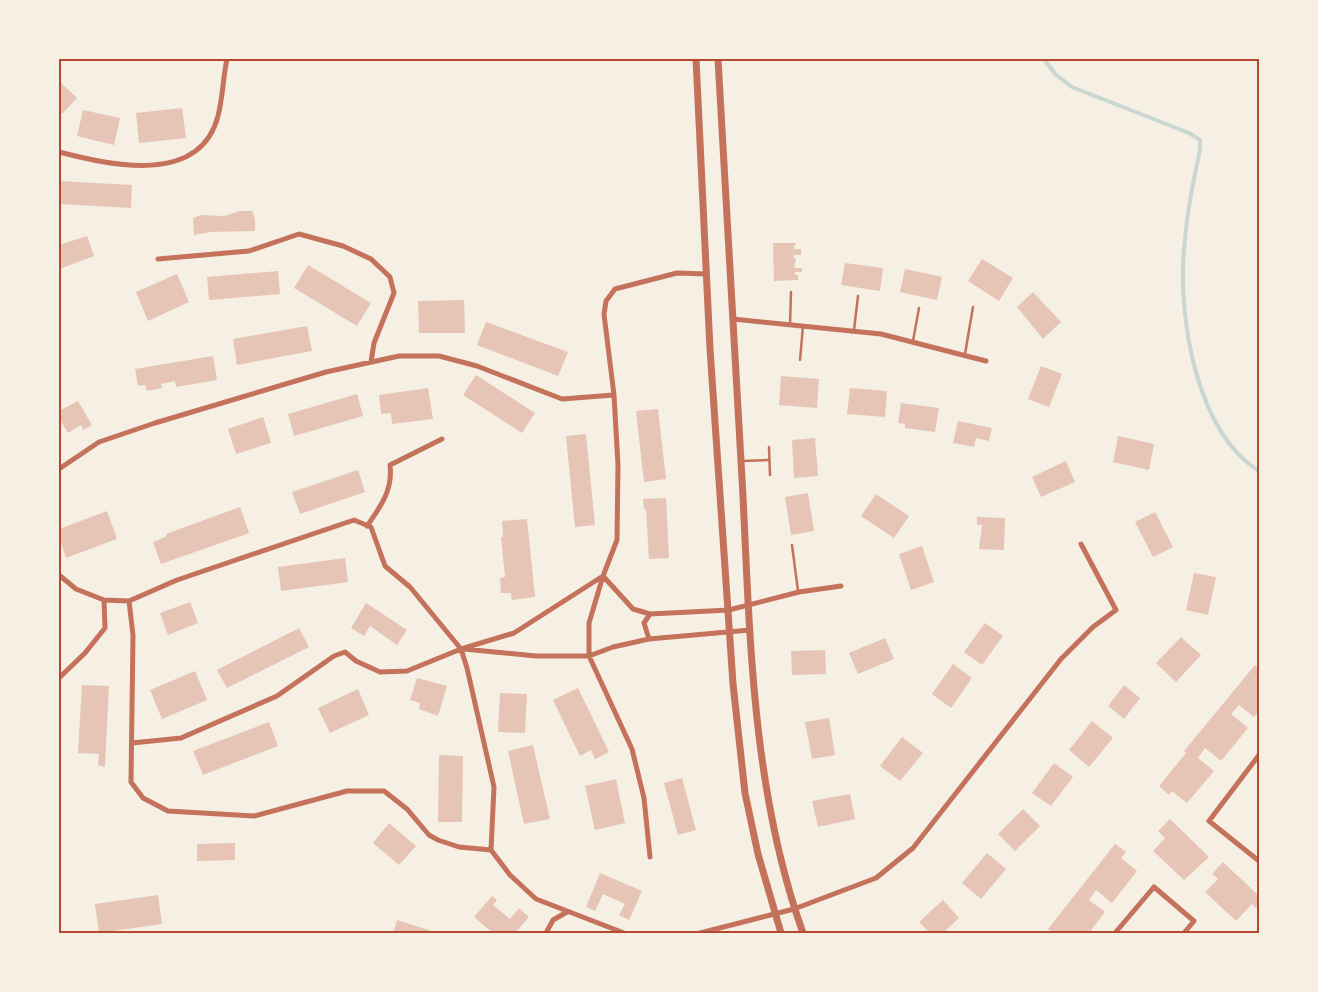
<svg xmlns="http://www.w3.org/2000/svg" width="1318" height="992" viewBox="0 0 1318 992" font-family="'IBM Plex Serif',serif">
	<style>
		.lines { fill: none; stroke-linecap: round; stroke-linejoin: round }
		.stream { stroke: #c9d6d2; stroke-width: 4 }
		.building { fill: #e6c5b7 }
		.service { stroke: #c5725c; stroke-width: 2.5 }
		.minor { stroke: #c5725c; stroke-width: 5 }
		.tertiary { stroke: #c5725c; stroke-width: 7 }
		.neatline { fill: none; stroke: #b5482f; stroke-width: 2 }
	</style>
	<rect width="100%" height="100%" fill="#f6efe4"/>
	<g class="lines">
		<path class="stream" d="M 1044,59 L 1055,74 L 1072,87 L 1189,133 L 1200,140 C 1201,153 1197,161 1195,174 C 1190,198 1186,224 1184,249 C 1178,317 1196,432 1259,471"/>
	</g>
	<path class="building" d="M 59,81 L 77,98 L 62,114 L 59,111 Z
		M 182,108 L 186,138 L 139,143 L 136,113 Z
		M 83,110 L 120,118 L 114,145 L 77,136 Z
		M 59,181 L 132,185 L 131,208 L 59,204 Z
		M 240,211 L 252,211 L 255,219 L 255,231 L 210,232 L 194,235 L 193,218 L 201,215 L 224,216 Z
		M 87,236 L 94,256 L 59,269 L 59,245 Z
		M 773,243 L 796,243 L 793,249 L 801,249 L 801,255 L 794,255 L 794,258 L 796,258 L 794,268 L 802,268 L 802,272 L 795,272 L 795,275 L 798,275 L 798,280 L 774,281 Z
		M 982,259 L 1013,278 L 999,301 L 968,281 Z
		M 845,263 L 883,268 L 880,291 L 841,285 Z
		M 308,265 L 371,303 L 357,326 L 294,288 Z
		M 905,269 L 942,277 L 937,300 L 900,292 Z
		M 278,271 L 280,294 L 209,300 L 207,277 Z
		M 177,274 L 189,302 L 148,321 L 136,292 Z
		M 1033,292 L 1061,322 L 1043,339 L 1017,307 Z
		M 464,300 L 465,333 L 419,333 L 418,301 Z
		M 486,322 L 568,352 L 558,376 L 477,345 Z
		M 307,326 L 312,351 L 237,365 L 233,339 Z
		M 213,356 L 217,380 L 176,387 L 175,381 L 161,384 L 162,388 L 147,391 L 145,385 L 138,386 L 135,369 Z
		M 1041,366 L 1062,374 L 1049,407 L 1028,399 Z
		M 476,375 L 535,413 L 522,433 L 463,395 Z
		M 781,376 L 819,379 L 817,408 L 779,405 Z
		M 428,388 L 433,419 L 392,424 L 391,413 L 381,414 L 379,395 Z
		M 850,388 L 887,391 L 885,417 L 847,414 Z
		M 357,394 L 363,416 L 294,436 L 288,414 Z
		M 78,401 L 92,425 L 83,430 L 81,425 L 68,433 L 59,418 L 59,411 Z
		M 901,403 L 939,408 L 935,432 L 905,428 L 905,424 L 898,423 Z
		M 658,409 L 666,479 L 644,482 L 636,411 Z
		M 263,417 L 271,443 L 236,454 L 228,429 Z
		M 958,421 L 992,428 L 989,441 L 976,438 L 974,447 L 953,443 Z
		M 586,434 L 595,525 L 575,527 L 566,436 Z
		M 1118,436 L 1154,444 L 1149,470 L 1113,462 Z
		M 815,438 L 818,476 L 794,478 L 792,440 Z
		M 1066,461 L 1075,482 L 1041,497 L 1032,477 Z
		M 358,470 L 365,492 L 300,514 L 292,492 Z
		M 808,493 L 814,531 L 791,535 L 785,497 Z
		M 876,494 L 909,516 L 894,538 L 861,516 Z
		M 666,498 L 669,558 L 649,559 L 646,509 L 644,509 L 643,499 Z
		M 240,507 L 249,533 L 161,564 L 153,542 L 167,536 L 166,534 Z
		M 107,511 L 117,539 L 66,558 L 59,537 L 59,529 Z
		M 1155,512 L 1173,547 L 1153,557 L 1135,522 Z
		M 977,517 L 1005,518 L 1004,550 L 979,549 L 982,525 L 977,525 Z
		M 527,519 L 535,597 L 512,600 L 511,593 L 501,593 L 500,578 L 505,577 L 501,537 L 503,537 L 502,521 Z
		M 922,546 L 934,582 L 911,590 L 899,554 Z
		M 345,558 L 348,582 L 281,591 L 278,567 Z
		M 1194,573 L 1216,577 L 1208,615 L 1186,610 Z
		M 190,602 L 198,623 L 168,635 L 160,613 Z
		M 366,603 L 407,630 L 397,645 L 370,626 L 364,636 L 351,628 Z
		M 985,623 L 1003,636 L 982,665 L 964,652 Z
		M 299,628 L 309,647 L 227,688 L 217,670 Z
		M 1181,637 L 1201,655 L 1176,682 L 1156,663 Z
		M 885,638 L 894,659 L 858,674 L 849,653 Z
		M 825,650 L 826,674 L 792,675 L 791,651 Z
		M 953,664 L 972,678 L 951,708 L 932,694 Z
		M 1255,665 L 1259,669 L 1259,711 L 1254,717 L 1239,705 L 1231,714 L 1248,728 L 1221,761 L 1205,748 L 1198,758 L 1214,771 L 1187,803 L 1172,791 L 1169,795 L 1159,786 L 1186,753 L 1184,751 Z
		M 195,671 L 207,700 L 162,719 L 150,690 Z
		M 417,678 L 447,686 L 438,716 L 419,709 L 420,703 L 410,700 Z
		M 82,685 L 109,686 L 105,767 L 98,765 L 99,754 L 78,753 Z
		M 1124,685 L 1140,698 L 1124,719 L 1108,706 Z
		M 578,688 L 609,752 L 595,759 L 591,750 L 580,756 L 553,700 Z
		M 358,689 L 369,715 L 330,733 L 318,708 Z
		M 500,693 L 527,694 L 525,733 L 498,732 Z
		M 829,718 L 835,755 L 812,759 L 805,722 Z
		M 1092,721 L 1113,738 L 1089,767 L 1069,750 Z
		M 269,722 L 278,746 L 203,775 L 193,751 Z
		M 902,737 L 923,753 L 900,781 L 880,766 Z
		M 533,745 L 550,819 L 524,824 L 508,751 Z
		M 439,755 L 463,756 L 462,822 L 438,822 Z
		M 1054,763 L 1073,777 L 1051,806 L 1032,793 Z
		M 682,778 L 696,830 L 678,835 L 664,783 Z
		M 616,779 L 625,823 L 595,830 L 585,786 Z
		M 850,794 L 855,819 L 818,827 L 812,801 Z
		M 1023,809 L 1040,826 L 1015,851 L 998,834 Z
		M 1170,819 L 1209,857 L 1184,880 L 1153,851 L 1165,838 L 1158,831 Z
		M 389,823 L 416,846 L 399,865 L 373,843 Z
		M 235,843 L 235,860 L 197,861 L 197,844 Z
		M 1115,844 L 1126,852 L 1121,858 L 1137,871 L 1112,903 L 1096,890 L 1089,900 L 1105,912 L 1089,933 L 1053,933 L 1048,929 Z
		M 987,853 L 1006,869 L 981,899 L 962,883 Z
		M 1223,862 L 1259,896 L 1259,904 L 1256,908 L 1252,904 L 1236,921 L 1205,892 L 1218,879 L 1212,874 Z
		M 600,873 L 642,891 L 629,920 L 619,915 L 625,904 L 603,894 L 595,911 L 586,907 Z
		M 158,895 L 162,924 L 99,933 L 95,904 Z
		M 492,896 L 497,900 L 493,905 L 510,919 L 519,908 L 529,917 L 515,933 L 493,933 L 474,917 Z
		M 943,900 L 959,918 L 943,933 L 930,933 L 919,922 Z
		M 397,920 L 438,933 L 393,933 Z"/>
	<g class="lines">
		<path class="service" d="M 790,325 L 791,292
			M 854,330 L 858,296
			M 913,341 L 919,308
			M 965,354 L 973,307
			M 800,360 L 803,326
			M 769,447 L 770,475
			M 742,461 L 768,460
			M 792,545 L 798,591"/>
		<path class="minor" d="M 59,152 C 110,165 200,186 218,116 C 223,97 223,77 227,59
			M 158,259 L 249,251 L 299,234 L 343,246 L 371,259 L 390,277 L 394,293 L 374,343 L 371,362
			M 733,319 L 881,334 L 986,361
			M 614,395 L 618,465 L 617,540 L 603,576 L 589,623 L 589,656 L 632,749 L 644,798 L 650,857
			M 59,469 L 99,442 L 155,423 L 326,372 L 399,356 L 439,356 L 477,366 L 562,399 L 614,395 L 604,314 L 606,301 L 615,289 L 677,273 L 706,274
			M 367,526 C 381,506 393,490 390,465 L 442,439
			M 59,575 L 76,589 L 104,600 L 129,601 L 177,580 L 354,520 L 371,527 L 385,566 L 410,587 L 461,649 L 467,668 L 494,787 L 491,850
			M 129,601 L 133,635 L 131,782 L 143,798 L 168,811 L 254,816 L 347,791 L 384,791 L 407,809 L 429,835 L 438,840 L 459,847 L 491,850 L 510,875 L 536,899 L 624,933
			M 649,639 L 644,623 L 650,614
			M 464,649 L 536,656 L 589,656 L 613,647 L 649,639 L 750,630
			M 59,678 L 85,653 L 105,628 L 104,600
			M 132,743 L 181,738 L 277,696 L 334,656 L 345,652 L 356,661 L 380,672 L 407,671 L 461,649 L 514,633 L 603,576 L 633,609 L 650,614 L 729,610 L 799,592 L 841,586
			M 1259,755 L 1209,821 L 1259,861
			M 546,933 L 553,920 L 567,912
			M 700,933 L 794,909 L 876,878 L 913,848 L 1061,659 L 1093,627 L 1116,610 L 1081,544
			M 1115,933 L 1154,887 L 1194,921 L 1184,933"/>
		<path class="tertiary" d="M 696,59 L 710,349 L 733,684 L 745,793 L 758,854 L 781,933
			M 718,59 C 726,205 735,350 743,496 C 750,642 753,794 803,933"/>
	</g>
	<rect width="1318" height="992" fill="none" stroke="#f6efe4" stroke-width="120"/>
	<rect x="60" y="60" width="1198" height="872" class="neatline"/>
</svg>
